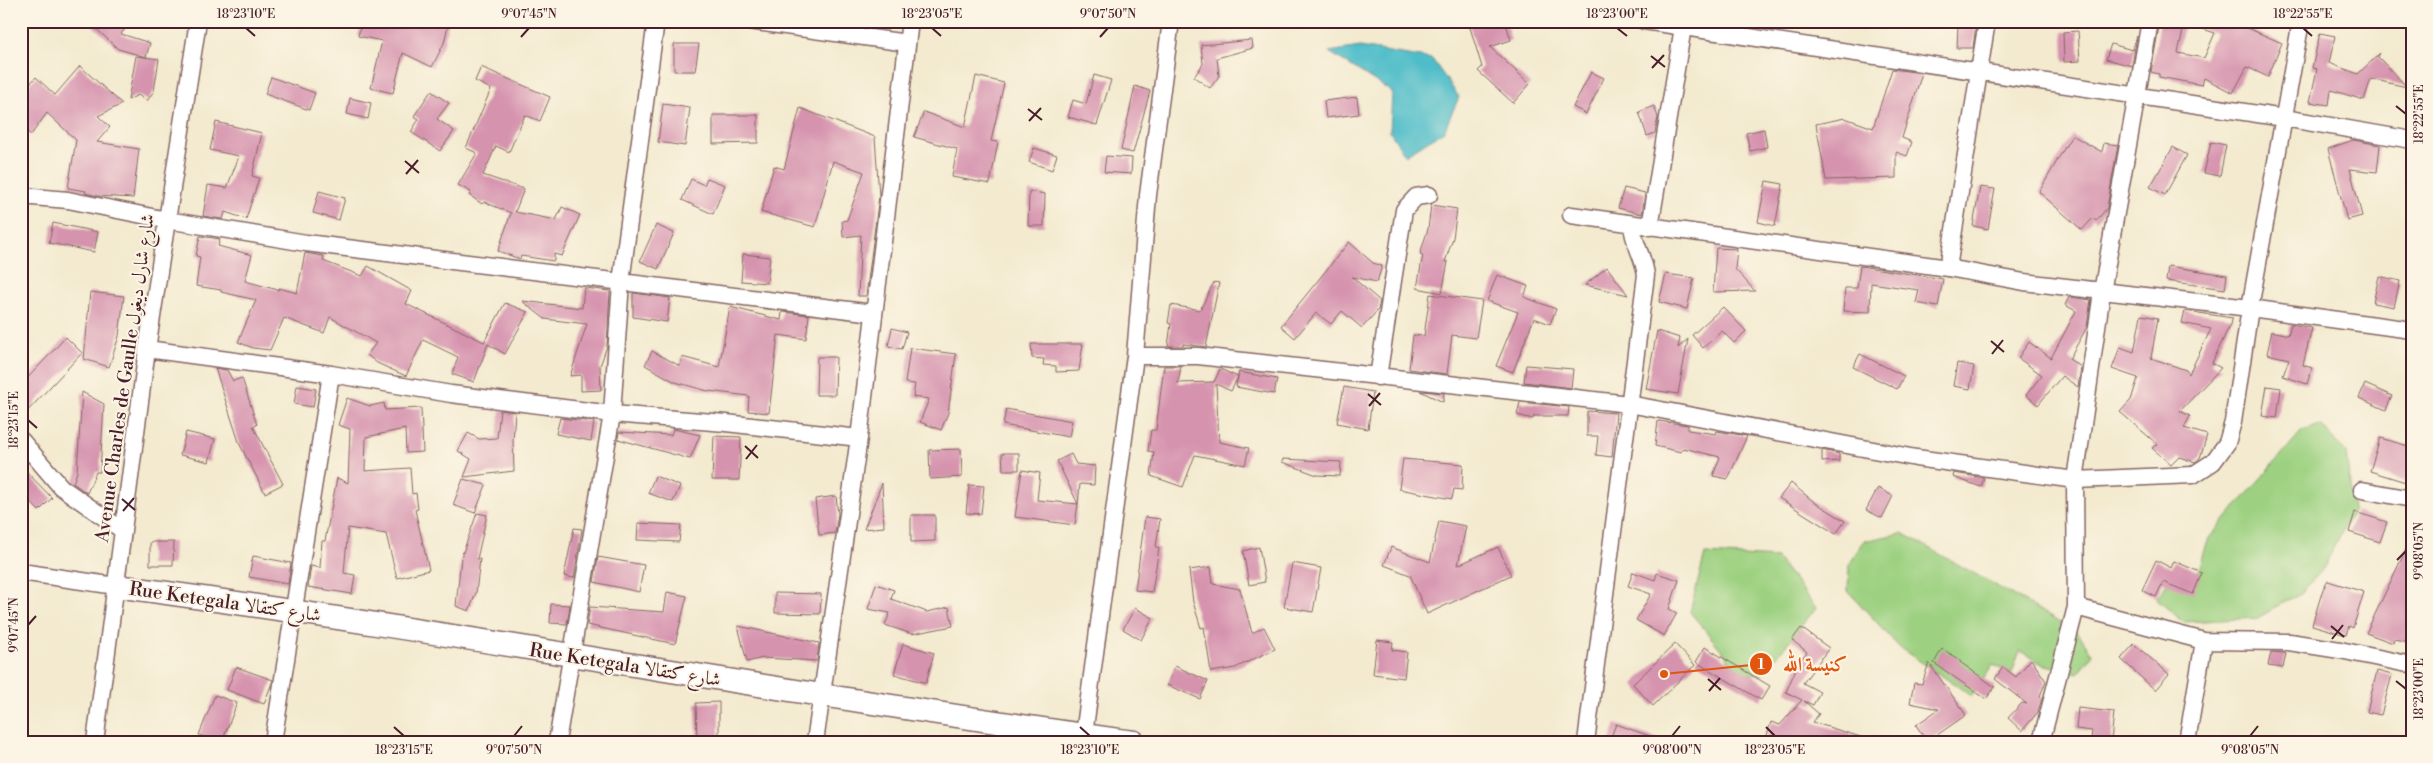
<svg xmlns="http://www.w3.org/2000/svg" width="2433" height="763" viewBox="0 0 2433 763" font-family="'Libre Bodoni',Amiri,serif">
	<style>
		.green { fill: #9dd181; stroke: #747856 }
		.water { fill: #50bdc9; stroke: #4d6e7a }
		.building { fill: #d693ae }
		.lines { fill: none; stroke-linecap: round; stroke-linejoin: round }
		.street-casing { stroke: #856664; stroke-width: 19 }
		.secondary-casing { stroke: #856664; stroke-width: 25 }
		.street { stroke: #fff; stroke-width: 16 }
		.secondary { stroke: #fff; stroke-width: 22 }
		.ticks { fill: none; stroke: #4a1f2b; stroke-width: 2 }
		.labels { text-anchor: middle; dominant-baseline: central; stroke-width: 4; stroke-linejoin: round; paint-order: stroke }
		.street-label { font-size: 19px; fill: #4a1f2b; stroke: #fcf5e5 }
		.leader { fill: none; stroke: #e0560e; stroke-width: 2 }
		.callout-dot { fill: #e0560e; stroke: #fcf5e5; stroke-width: 2 }
		.mark-label { font-size: 15px; text-anchor: middle; font-weight: bold; fill: #fff }
		.callout-label { font-size: 20px; text-anchor: middle; font-weight: bold; fill: #e0560e; stroke: #fcf5e5; stroke-width: 4; stroke-linejoin: round; paint-order: stroke }
		.neatline { fill: none; stroke: #4a1f2b; stroke-width: 2 }
		.ticks-label { font-size: 12px; text-anchor: middle; fill: #4a1f2b }
	</style>
	<rect width="100%" height="100%" fill="#fcf5e5"/>
	<filter id="ink" filterUnits="userSpaceOnUse"><feTurbulence type="fractalNoise" baseFrequency=".02" numOctaves="2"/><feDisplacementMap in="SourceGraphic" scale="10" xChannelSelector="R" yChannelSelector="G"/><feConvolveMatrix kernelMatrix="1 2 1 2 8 2 1 2 1" color-interpolation-filters="sRGB"/></filter>
	<filter id="wash" filterUnits="userSpaceOnUse"><feTurbulence type="fractalNoise" baseFrequency=".0096" numOctaves="4" result="noise"/><feDisplacementMap in="SourceGraphic" scale="20" xChannelSelector="R" yChannelSelector="G"/><feGaussianBlur stdDeviation="1.12" result="paint"/><feColorMatrix in="noise" values="0 0 0 0 0 0 0 0 0 0 0 0 0 0 0 0 0 1.4 0 .05"/><feComposite in="paint" operator="in"/></filter>
	<g filter="url(#wash)">
		<rect width="100%" height="100%" fill="#f3eacf"/>
		<path class="green" d="M 2321,425 L 2346,453 L 2353,510 L 2323,569 L 2302,592 L 2258,618 L 2184,622 L 2156,599 L 2175,572 L 2198,572 L 2209,538 L 2302,431 Z
			M 1902,533 L 2075,630 L 2093,654 L 2078,673 L 2042,664 L 2020,651 L 2012,673 L 1993,665 L 1972,696 L 1900,648 L 1848,591 L 1849,565 L 1864,541 Z
			M 1705,554 L 1777,558 L 1816,608 L 1762,675 L 1725,671 L 1729,659 L 1690,612 Z"/>
		<path class="water" d="M 1360,47 L 1432,59 L 1459,97 L 1444,131 L 1405,155 L 1390,132 L 1392,92 L 1329,52 Z"/>
		<g id="blocks">
			<path class="building" d="M 88,21 L 131,21 L 121,34 L 150,43 L 146,57 L 118,49 Z
				M 362,21 L 449,21 L 444,43 L 432,67 L 403,53 L 393,93 L 371,88 L 382,41 L 358,36 Z
				M 1468,21 L 1505,21 L 1511,40 L 1490,47 L 1530,84 L 1513,103 L 1478,71 L 1482,67 Z
				M 2160,21 L 2185,21 L 2178,53 L 2204,58 L 2215,33 L 2188,24 L 2188,21 L 2231,21 L 2282,43 L 2268,77 L 2247,67 L 2233,93 L 2204,78 L 2202,85 L 2159,77 L 2159,74 L 2151,72 Z
				M 1958,24 L 1976,25 L 1973,48 L 1957,48 Z
				M 2078,31 L 2080,61 L 2064,62 L 2063,32 Z
				M 2320,33 L 2335,36 L 2329,63 L 2358,74 L 2380,53 L 2378,57 L 2407,87 L 2371,79 L 2364,100 L 2331,90 L 2329,105 L 2310,102 L 2317,69 L 2312,68 Z
				M 2137,36 L 2132,66 L 2106,59 L 2111,44 L 2132,50 Z
				M 1252,40 L 1253,48 L 1217,58 L 1219,76 L 1210,88 L 1194,77 L 1203,64 L 1201,45 Z
				M 674,44 L 699,44 L 695,71 L 674,71 Z
				M 136,56 L 159,59 L 154,91 L 147,101 L 138,95 L 128,100 Z
				M 80,66 L 122,104 L 98,116 L 110,127 L 97,142 L 139,149 L 133,198 L 98,196 L 85,193 L 86,191 L 68,188 L 76,140 L 47,113 L 31,135 L 21,128 L 21,101 L 27,94 L 23,91 L 36,77 L 55,95 Z
				M 481,67 L 550,97 L 540,121 L 525,115 L 509,152 L 496,146 L 483,175 L 524,189 L 515,212 L 556,220 L 562,207 L 580,215 L 562,256 L 554,254 L 554,261 L 521,256 L 520,259 L 498,251 L 511,213 L 484,202 L 482,204 L 469,195 L 471,192 L 458,185 L 477,153 L 466,148 L 491,89 L 475,81 Z
				M 1892,69 L 1922,73 L 1902,138 L 1912,142 L 1907,156 L 1896,152 L 1896,178 L 1826,180 L 1816,124 L 1845,118 L 1873,128 Z
				M 1591,72 L 1604,78 L 1586,114 L 1573,107 Z
				M 1094,75 L 1111,80 L 1097,125 L 1068,117 L 1073,100 L 1086,104 Z
				M 976,76 L 1004,83 L 991,141 L 998,142 L 990,184 L 952,177 L 957,149 L 914,137 L 924,112 L 965,127 Z
				M 271,77 L 315,93 L 309,110 L 265,94 Z
				M 1135,86 L 1150,91 L 1133,153 L 1121,150 Z
				M 431,91 L 449,103 L 437,119 L 454,131 L 440,151 L 411,132 L 419,119 L 414,116 Z
				M 1357,97 L 1359,114 L 1326,118 L 1324,101 Z
				M 350,98 L 371,103 L 368,119 L 347,114 Z
				M 663,104 L 690,108 L 685,146 L 658,142 Z
				M 1654,106 L 1658,117 L 1655,133 L 1647,136 L 1639,112 Z
				M 800,108 L 875,137 L 879,196 L 866,296 L 858,296 L 861,235 L 843,237 L 842,221 L 847,220 L 864,172 L 833,161 L 815,227 L 761,212 L 774,166 L 784,169 Z
				M 713,115 L 758,115 L 758,143 L 713,144 Z
				M 216,122 L 262,133 L 252,176 L 259,178 L 246,219 L 225,212 L 223,219 L 203,216 L 208,185 L 227,188 L 239,156 L 210,150 Z
				M 1764,129 L 1767,147 L 1750,151 L 1746,133 Z
				M 2072,135 L 2102,152 L 2104,143 L 2118,145 L 2107,208 L 2096,221 L 2093,218 L 2082,230 L 2039,192 Z
				M 2353,140 L 2380,145 L 2377,172 L 2350,169 L 2362,216 L 2347,220 L 2328,149 Z
				M 2211,142 L 2226,145 L 2220,176 L 2204,173 Z
				M 2173,147 L 2187,155 L 2165,195 L 2150,187 Z
				M 1034,148 L 1057,155 L 1052,170 L 1029,162 Z
				M 1106,156 L 1132,158 L 1131,174 L 1104,172 Z
				M 707,178 L 725,185 L 713,214 L 682,200 L 691,179 L 704,185 Z
				M 1766,181 L 1783,184 L 1775,226 L 1758,222 Z
				M 1980,187 L 1995,189 L 1988,229 L 1973,226 Z
				M 1624,188 L 1645,193 L 1642,214 L 1618,208 Z
				M 319,191 L 345,198 L 339,220 L 313,213 Z
				M 1029,191 L 1045,194 L 1044,226 L 1028,226 Z
				M 1431,205 L 1457,209 L 1453,238 L 1445,262 L 1448,262 L 1442,293 L 1417,288 L 1423,255 L 1420,254 L 1428,229 Z
				M 53,223 L 98,232 L 94,252 L 49,243 Z
				M 656,225 L 674,233 L 658,269 L 640,261 Z
				M 200,236 L 220,239 L 218,246 L 252,255 L 245,281 L 278,290 L 279,288 L 297,293 L 305,253 L 324,256 L 323,261 L 362,276 L 368,266 L 412,291 L 406,304 L 484,342 L 505,303 L 528,312 L 505,354 L 488,344 L 474,382 L 452,374 L 458,357 L 423,340 L 406,376 L 377,363 L 367,355 L 376,343 L 330,317 L 324,333 L 284,318 L 270,350 L 253,348 L 238,342 L 256,300 L 221,292 L 221,290 L 196,286 L 200,257 L 196,256 Z
				M 1349,242 L 1373,263 L 1382,266 L 1377,282 L 1352,277 L 1380,301 L 1378,310 L 1362,328 L 1342,311 L 1331,324 L 1316,313 L 1295,338 L 1281,326 Z
				M 1716,248 L 1737,249 L 1735,269 L 1755,291 L 1713,292 Z
				M 743,254 L 770,257 L 767,283 L 741,281 Z
				M 1860,266 L 1943,279 L 1938,307 L 1916,303 L 1919,290 L 1871,283 L 1870,312 L 1843,311 L 1845,288 L 1857,288 Z
				M 2168,266 L 2227,275 L 2225,289 L 2166,281 Z
				M 1607,267 L 1628,295 L 1585,285 Z
				M 1666,274 L 1694,278 L 1687,309 L 1659,302 Z
				M 1497,275 L 1528,286 L 1524,297 L 1556,309 L 1550,324 L 1534,318 L 1513,372 L 1496,366 L 1518,312 L 1487,301 Z
				M 2379,276 L 2400,281 L 2394,307 L 2373,303 Z
				M 1214,282 L 1219,283 L 1206,347 L 1183,344 L 1183,346 L 1168,346 L 1171,324 L 1168,323 L 1171,305 L 1200,310 Z
				M 584,288 L 610,291 L 607,346 L 600,366 L 601,390 L 581,391 L 581,375 L 570,376 L 587,324 L 545,319 L 522,301 L 582,308 Z
				M 90,292 L 124,296 L 119,336 L 109,367 L 84,359 Z
				M 633,293 L 670,298 L 667,322 L 633,317 Z
				M 1430,294 L 1482,301 L 1476,338 L 1452,335 L 1447,374 L 1409,369 L 1413,335 L 1424,336 Z
				M 2069,297 L 2091,300 L 2087,327 L 2069,359 L 2081,367 L 2078,387 L 2062,376 L 2038,405 L 2026,395 L 2042,375 L 2018,358 L 2029,342 L 2051,358 L 2076,311 L 2065,305 Z
				M 730,307 L 781,320 L 782,312 L 809,315 L 806,339 L 778,335 L 769,413 L 748,411 L 749,396 L 708,391 L 675,382 L 645,365 L 652,351 L 680,366 L 682,357 L 719,367 Z
				M 1723,307 L 1746,331 L 1734,343 L 1722,331 L 1703,348 L 1692,335 Z
				M 2185,311 L 2233,318 L 2212,363 L 2221,368 L 2180,411 L 2190,416 L 2184,428 L 2207,435 L 2200,458 L 2195,462 L 2179,457 L 2171,465 L 2152,448 L 2157,444 L 2120,412 L 2131,400 L 2138,378 L 2112,369 L 2120,347 L 2134,352 L 2141,315 L 2158,318 L 2151,358 L 2186,370 L 2189,374 L 2211,329 L 2182,323 Z
				M 2291,324 L 2312,328 L 2303,365 L 2312,368 L 2307,384 L 2283,376 L 2289,359 L 2267,354 L 2272,331 L 2288,335 Z
				M 892,328 L 907,332 L 902,349 L 888,346 Z
				M 1657,331 L 1680,338 L 1678,348 L 1688,339 L 1678,394 L 1646,389 Z
				M 66,337 L 82,353 L 21,418 L 21,385 Z
				M 1031,344 L 1083,344 L 1079,371 L 1056,372 L 1056,366 L 1043,365 L 1044,359 L 1032,358 Z
				M 910,348 L 956,354 L 948,413 L 941,430 L 920,422 L 929,399 L 913,397 L 915,384 L 905,383 Z
				M 1860,354 L 1904,376 L 1897,389 L 1853,367 Z
				M 817,357 L 836,357 L 835,395 L 816,395 Z
				M 1957,363 L 1974,366 L 1970,389 L 1953,386 Z
				M 1526,365 L 1573,369 L 1571,388 L 1524,382 Z
				M 1164,366 L 1181,366 L 1178,383 L 1214,382 L 1220,369 L 1238,377 L 1231,391 L 1216,384 L 1219,442 L 1249,448 L 1245,465 L 1195,455 L 1183,487 L 1151,476 L 1154,452 L 1148,451 L 1151,430 L 1156,430 Z
				M 215,368 L 227,370 L 233,381 L 242,378 L 257,425 L 253,426 L 283,484 L 265,493 L 240,445 Z
				M 1239,372 L 1277,379 L 1274,394 L 1236,387 Z
				M 2365,384 L 2392,396 L 2386,410 L 2359,398 Z
				M 297,386 L 316,389 L 313,407 L 294,404 Z
				M 2267,386 L 2281,388 L 2277,418 L 2262,416 Z
				M 1344,387 L 1373,392 L 1368,429 L 1337,423 Z
				M 1420,391 L 1444,393 L 1443,402 Z
				M 82,392 L 104,404 L 100,472 L 96,472 L 87,493 L 73,483 L 77,472 Z
				M 347,398 L 370,406 L 384,403 L 385,410 L 421,408 L 423,452 L 406,453 L 405,429 L 366,437 L 365,471 L 410,468 L 412,494 L 416,493 L 418,509 L 415,510 L 429,570 L 397,578 L 386,534 L 348,528 L 344,573 L 355,575 L 352,594 L 308,587 L 311,566 L 320,568 L 322,541 L 325,541 L 337,478 L 348,483 L 350,429 L 338,425 Z
				M 1520,402 L 1569,407 L 1568,416 L 1534,416 L 1533,419 L 1517,415 Z
				M 1006,409 L 1072,421 L 1069,437 L 1003,425 Z
				M 500,410 L 515,412 L 513,441 L 514,471 L 464,477 L 471,459 L 458,451 L 468,433 L 479,439 L 497,438 Z
				M 1587,411 L 1616,413 L 1612,457 L 1596,455 L 1598,436 L 1587,436 Z
				M 560,418 L 594,422 L 591,441 L 556,434 Z
				M 1658,421 L 1688,425 L 1688,430 L 1716,434 L 1717,431 L 1747,436 L 1728,479 L 1713,476 L 1720,457 L 1683,448 L 1681,452 L 1655,446 Z
				M 673,429 L 700,435 L 690,459 L 618,439 L 619,432 L 671,435 Z
				M 186,432 L 215,439 L 209,462 L 180,455 Z
				M 714,436 L 741,437 L 739,480 L 712,480 Z
				M 2380,438 L 2412,447 L 2412,484 L 2370,471 Z
				M 961,449 L 962,477 L 930,479 L 929,450 Z
				M 1822,450 L 1839,454 L 1839,461 L 1822,462 Z
				M 1002,453 L 1019,453 L 1019,470 L 1003,470 Z
				M 1071,454 L 1076,464 L 1095,466 L 1094,485 L 1080,484 L 1078,504 L 1057,461 Z
				M 1283,459 L 1341,462 L 1340,476 L 1317,475 L 1282,462 Z
				M 1403,459 L 1463,464 L 1462,490 L 1454,489 L 1452,499 L 1399,489 Z
				M 21,466 L 52,498 L 39,511 L 21,492 Z
				M 1022,470 L 1040,473 L 1037,500 L 1078,504 L 1075,525 L 1015,517 Z
				M 1954,473 L 1984,478 L 1981,487 L 1953,477 Z
				M 655,476 L 680,486 L 673,502 L 648,493 Z
				M 463,479 L 486,485 L 475,513 L 453,505 Z
				M 882,483 L 884,527 L 864,529 Z
				M 1791,483 L 1813,501 L 1845,521 L 1836,534 L 1779,498 Z
				M 969,485 L 984,486 L 981,514 L 966,513 Z
				M 1878,488 L 1893,496 L 1882,518 L 1866,510 Z
				M 836,496 L 838,514 L 835,533 L 819,535 L 815,499 Z
				M 2355,512 L 2387,522 L 2380,542 L 2349,532 Z
				M 477,513 L 487,515 L 477,559 L 480,559 L 476,593 L 469,611 L 456,606 L 461,558 Z
				M 911,515 L 935,515 L 935,541 L 911,542 Z
				M 1145,517 L 1160,519 L 1156,547 L 1159,548 L 1152,592 L 1135,590 Z
				M 1439,521 L 1466,526 L 1458,565 L 1498,547 L 1511,575 L 1427,614 L 1410,575 L 1384,565 L 1391,547 L 1430,562 Z
				M 638,523 L 681,525 L 679,542 L 637,540 Z
				M 574,528 L 582,529 L 574,578 L 564,576 Z
				M 2412,537 L 2412,629 L 2409,642 L 2394,639 L 2393,643 L 2366,633 Z
				M 150,542 L 174,542 L 173,565 L 150,565 Z
				M 1259,547 L 1265,582 L 1249,585 L 1243,551 Z
				M 253,556 L 291,563 L 288,584 L 249,577 Z
				M 598,557 L 644,565 L 639,592 L 594,582 Z
				M 2156,560 L 2171,568 L 2174,561 L 2202,573 L 2193,594 L 2163,582 L 2156,597 L 2142,590 Z
				M 1292,563 L 1321,568 L 1313,612 L 1284,607 Z
				M 1211,567 L 1213,584 L 1240,589 L 1252,633 L 1264,627 L 1275,649 L 1235,668 L 1211,672 L 1204,627 L 1201,628 L 1193,602 L 1189,570 Z
				M 1633,572 L 1655,580 L 1657,573 L 1679,580 L 1669,609 L 1677,613 L 1664,636 L 1636,620 L 1651,594 L 1628,586 Z
				M 2328,581 L 2364,592 L 2353,628 L 2349,626 L 2346,635 L 2312,625 L 2323,589 Z
				M 876,584 L 894,590 L 891,599 L 927,612 L 949,607 L 953,626 L 912,634 L 885,625 L 890,613 L 868,609 Z
				M 667,592 L 687,596 L 675,644 L 587,625 L 590,607 L 664,612 Z
				M 775,593 L 821,594 L 820,614 L 775,613 Z
				M 551,604 L 570,605 L 567,624 L 550,623 Z
				M 1135,608 L 1153,618 L 1141,640 L 1123,629 Z
				M 738,626 L 819,643 L 817,661 L 763,658 L 747,662 Z
				M 1801,628 L 1829,648 L 1803,683 L 1820,692 L 1813,705 L 1804,701 L 1819,714 L 1812,722 L 1864,738 L 1864,742 L 1765,742 L 1771,722 L 1780,725 L 1802,700 L 1786,692 L 1798,664 L 1807,652 L 1792,640 Z
				M 1377,640 L 1393,642 L 1392,650 L 1407,652 L 1404,678 L 1373,674 Z
				M 903,644 L 934,653 L 926,683 L 894,674 Z
				M 1675,644 L 1695,665 L 1653,706 L 1633,684 Z
				M 2134,644 L 2169,674 L 2155,690 L 2121,659 Z
				M 1705,647 L 1770,686 L 1761,700 L 1696,662 Z
				M 1942,649 L 1961,660 L 1960,662 L 1995,687 L 1986,699 L 1934,663 Z
				M 2271,652 L 2286,653 L 2283,668 L 2268,666 Z
				M 2031,659 L 2046,681 L 2040,696 L 2042,698 L 2038,712 L 2022,731 L 2008,718 L 2022,703 L 2027,704 L 1995,679 L 2003,667 L 2016,677 Z
				M 1929,663 L 1966,715 L 1927,742 L 1916,725 L 1939,709 L 1910,703 L 1914,683 L 1922,684 Z
				M 1175,666 L 1208,681 L 1200,699 L 1167,685 Z
				M 236,667 L 273,680 L 264,704 L 227,690 Z
				M 2377,671 L 2392,675 L 2381,715 L 2367,712 Z
				M 215,695 L 237,703 L 222,742 L 199,735 Z
				M 719,702 L 719,742 L 697,742 L 696,703 Z
				M 2078,708 L 2114,712 L 2111,742 L 2091,740 L 2092,731 L 2076,729 Z
				M 1616,724 L 1661,740 L 1660,742 L 1609,742 Z"/>
		</g>
	</g>
	<g filter="url(#ink)">
		<use href="#blocks" fill-opacity="0" stroke="#856664" stroke-width="1"/>
		<g class="lines">
			<g class="street-casing">
				<path id="street" d="M 749,21 L 907,43
					M 1644,21 L 2284,118 L 2412,140
					M 21,196 L 68,200 L 167,220 L 306,243 L 873,313
					M 1571,215 L 1948,268 L 2024,282 L 2250,308 L 2412,330
					M 1650,227 L 1684,21
					M 1948,268 L 1987,21
					M 147,349 L 331,374 L 451,394 L 612,414 L 726,423 L 859,438
					M 1135,356 L 1198,356 L 1629,404 L 1916,458 L 2075,480 L 2193,475 L 2213,462 L 2227,443 L 2233,422 L 2250,308 L 2301,21
					M 1378,377 L 1404,210 L 1416,197 L 1429,195
					M 21,440 L 61,487 L 122,530
					M 2362,490 L 2412,499
					M 21,572 L 116,586
					M 2076,607 L 2204,641 L 2289,642 L 2340,650 L 2412,665
					M 95,742 L 147,349 L 198,21
					M 273,742 L 331,374
					M 557,742 L 612,414 L 621,282 L 656,21
					M 815,742 L 859,438 L 910,21
					M 1083,742 L 1135,356 L 1148,195 L 1171,21
					M 1586,742 L 1646,275 C 1644,257 1633,243 1632,225
					M 2041,742 L 2076,607 L 2075,480 L 2102,292 L 2150,21
					M 2187,742 L 2204,641"/>
			</g>
			<g class="secondary-casing">
				<path id="secondary" d="M 116,586 C 457,632 794,695 1134,742"/>
			</g>
			<use href="#street" class="street"/>
			<use href="#secondary" class="secondary"/>
		</g>
	</g>
	<path class="ticks" d="M 246,28 L 255,36M 932,28 L 941,36M 1617,28 L 1627,36M 2303,28 L 2312,36M 521,37 L 529,28M 1100,37 L 1108,28M 1651,56 L 1665,67M 1652,68 L 1664,55M 2396,106 L 2406,114M 1028,109 L 1042,120M 1029,121 L 1041,108M 405,161 L 419,173M 406,174 L 418,160M 1991,341 L 2004,352M 1992,354 L 2003,340M 1368,394 L 1381,405M 1369,406 L 1380,393M 28,420 L 37,428M 745,446 L 758,458M 746,459 L 757,445M 122,499 L 135,510M 123,511 L 134,498M 2397,560 L 2406,551M 28,625 L 36,616M 2331,626 L 2344,637M 2332,639 L 2343,625M 1708,679 L 1721,690M 2396,681 L 2406,689M 1709,691 L 1720,678M 394,727 L 404,736M 1080,727 L 1090,736M 1766,727 L 1775,736M 514,736 L 522,726M 1672,736 L 1680,726M 2250,736 L 2258,726"/>
	<g class="labels">
		<g class="street-label">
			<text transform="translate(125 378) rotate(-82)">Avenue Charles de Gaulle شارع شارل ديغول</text>
			<text transform="translate(225 602) rotate(8)">Rue Ketegala شارع كتقالا</text>
			<text transform="translate(625 665) rotate(9)">Rue Ketegala شارع كتقالا</text>
		</g>
	</g>
	<path class="leader" d="M1664 674L1761 664"/>
	<g class="callout-dot">
		<circle cx="1664" cy="674" r="5"/>
		<circle cx="1761" cy="664" r="12"/>
	</g>
	<g class="mark-label">
		<text x="1761" y="669">1</text>
	</g>
	<g class="callout-label">
		<text x="1815" y="671">كنيسة الله</text>
	</g>
	<rect width="2433" height="763" fill="none" stroke="#fcf5e5" stroke-width="55"/>
	<rect x="28" y="28" width="2378" height="708" class="neatline"/>
	<g class="ticks-label">
		<text x="246" y="18">18°23'10"E</text>
		<text x="529" y="18">9°07'45"N</text>
		<text x="932" y="18">18°23'05"E</text>
		<text x="1108" y="18">9°07'50"N</text>
		<text x="1617" y="18">18°23'00"E</text>
		<text x="2303" y="18">18°22'55"E</text>
		<text transform="translate(2419 114) rotate(-90)" y="4">18°22'55"E</text>
		<text transform="translate(14 420) rotate(-90)" y="4">18°23'15"E</text>
		<text transform="translate(2419 551) rotate(-90)" y="4">9°08'05"N</text>
		<text transform="translate(14 625) rotate(-90)" y="4">9°07'45"N</text>
		<text transform="translate(2419 689) rotate(-90)" y="4">18°23'00"E</text>
		<text x="404" y="754">18°23'15"E</text>
		<text x="514" y="754">9°07'50"N</text>
		<text x="1090" y="754">18°23'10"E</text>
		<text x="1672" y="754">9°08'00"N</text>
		<text x="1775" y="754">18°23'05"E</text>
		<text x="2250" y="754">9°08'05"N</text>
	</g>
</svg>
